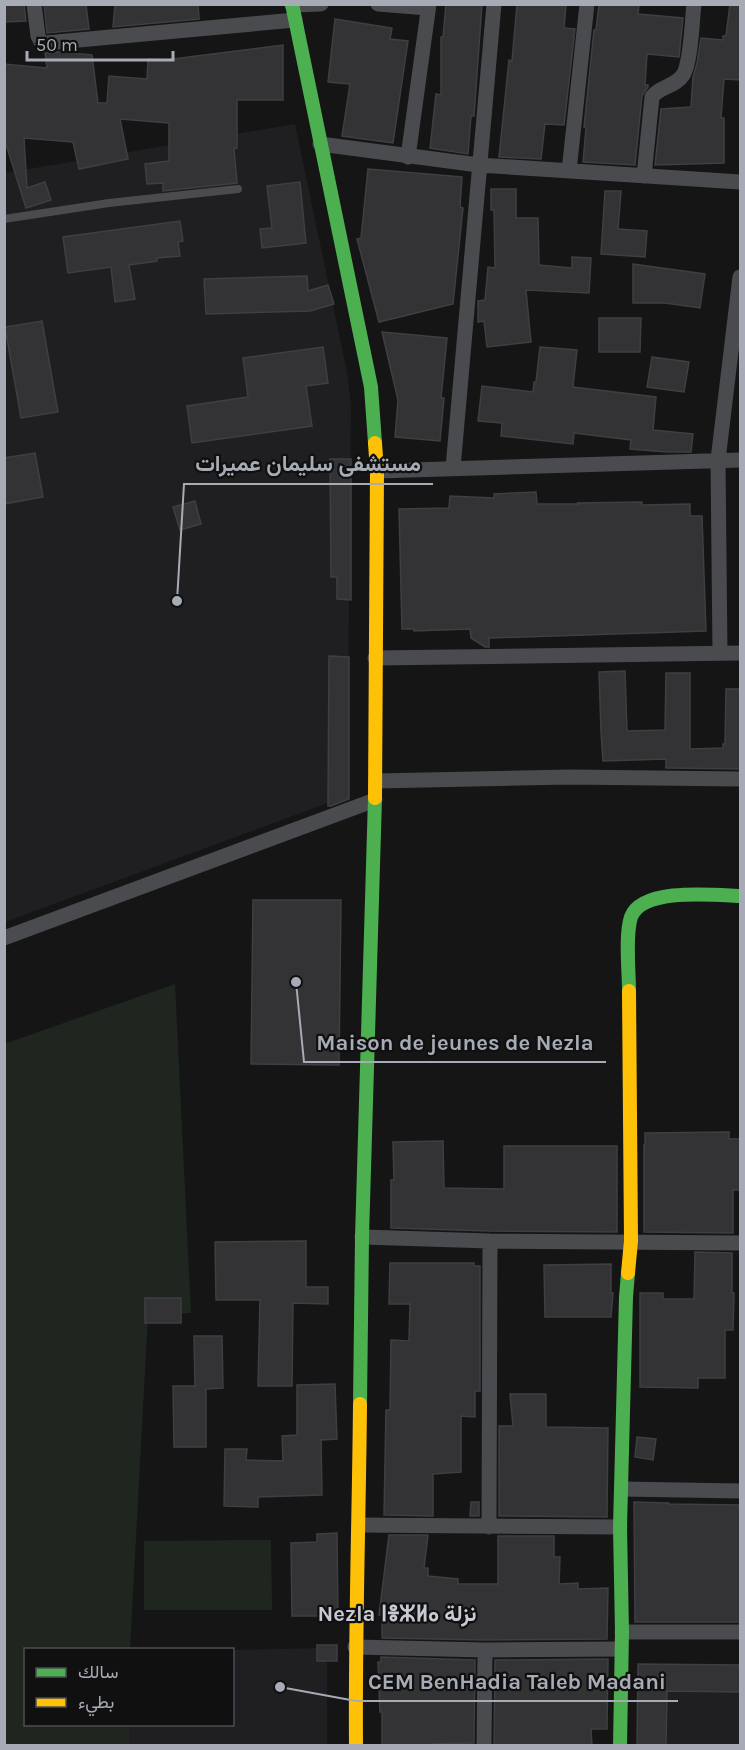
<svg xmlns="http://www.w3.org/2000/svg" width="745" height="1750" viewBox="0 0 745 1750" font-family="Karla,Vazirmatn,'Noto Sans Tifinagh',sans-serif">
	<style>
		.built { fill: #1f1f21 }
		.green { fill: #1f2620 }
		.building { fill: #333335; stroke: #3e3f42; stroke-width: 1.5 }
		.lines { fill: none; stroke-linecap: round; stroke-linejoin: round }
		.lane { stroke: #4a4b4e; stroke-width: 8 }
		.street { stroke: #4a4b4e; stroke-width: 15 }
		.fast { stroke: #4caf50; stroke-width: 14 }
		.slow { stroke: #ffc107; stroke-width: 14 }
		.labels { text-anchor: middle; dominant-baseline: central; stroke-width: 4.5; stroke-linejoin: round; paint-order: stroke }
		.neighbourhood-label { font-size: 22px; font-weight: bold; fill: #c7cad2; stroke: #101011 }
		.leader { fill: none; stroke: #a7abb6; stroke-width: 2 }
		.callout-dot { fill: #a7abb6; stroke: #101011; stroke-width: 2 }
		.callout-label { font-size: 22px; text-anchor: middle; font-weight: bold; fill: #a7abb6; stroke: #101011; stroke-width: 4.5; stroke-linejoin: round; paint-order: stroke }
	</style>
	<rect width="100%" height="100%" fill="#151516"/>
	<path class="built" d="M 295,124 L 347,372 L 351,406 L 347,796 L 5,922 L 5,173 Z
		M 327,1648 L 327,1745 L 129,1746 L 129,1725 L 232,1724 L 233,1650 Z
		M 638,1664 L 740,1666 L 740,1745 L 637,1746 Z"/>
	<path class="green" d="M 175,984 L 191,1313 L 148,1315 L 130,1649 L 26,1650 L 26,1724 L 129,1725 L 129,1745 L 5,1745 L 4,1044 Z
		M 271,1540 L 272,1610 L 144,1610 L 144,1541 Z"/>
	<path class="building" d="M 4,4 L 24,4 L 26,21 L 4,22 Z
		M 44,4 L 86,4 L 89,29 L 47,33 Z
		M 115,4 L 198,4 L 199,19 L 113,27 Z
		M 446,4 L 482,4 L 474,116 L 471,116 L 468,154 L 430,148 L 436,94 L 441,95 L 441,37 L 443,37 Z
		M 517,4 L 566,4 L 564,28 L 575,29 L 564,125 L 545,124 L 541,159 L 499,157 L 509,60 L 512,61 Z
		M 599,4 L 639,4 L 638,14 L 683,18 L 679,57 L 647,54 L 645,85 L 648,85 L 648,87 L 642,96 L 635,165 L 583,162 L 586,128 L 584,127 L 594,30 L 596,30 Z
		M 730,4 L 741,4 L 741,80 L 724,79 L 721,118 L 724,118 L 724,163 L 655,165 L 661,109 L 691,107 L 693,77 L 697,63 L 701,38 L 723,40 L 723,36 L 726,36 Z
		M 335,19 L 392,28 L 390,39 L 408,41 L 393,143 L 342,136 L 350,84 L 328,82 Z
		M 283,45 L 283,100 L 237,100 L 237,148 L 234,149 L 237,183 L 163,191 L 163,183 L 147,184 L 145,164 L 169,161 L 169,123 L 120,119 L 128,159 L 79,169 L 73,142 L 24,138 L 27,188 L 45,182 L 51,200 L 26,208 L 4,138 L 4,64 L 47,68 L 45,53 L 59,52 L 92,55 L 98,103 L 107,103 L 109,76 L 147,79 L 148,59 L 165,60 Z
		M 368,169 L 462,177 L 460,207 L 463,208 L 453,304 L 379,322 L 357,239 L 361,238 Z
		M 300,182 L 306,243 L 262,248 L 260,229 L 272,228 L 267,186 Z
		M 491,189 L 516,189 L 516,218 L 538,218 L 539,265 L 572,268 L 572,257 L 591,258 L 589,293 L 526,290 L 531,342 L 487,347 L 484,321 L 478,322 L 478,301 L 485,300 L 488,267 L 495,268 L 494,210 L 491,210 Z
		M 605,191 L 621,191 L 618,229 L 647,231 L 645,257 L 601,254 Z
		M 180,221 L 183,241 L 178,242 L 180,256 L 157,258 L 157,261 L 129,265 L 135,299 L 115,302 L 111,267 L 68,273 L 63,237 Z
		M 633,264 L 705,274 L 700,308 L 665,303 L 633,303 Z
		M 307,276 L 308,291 L 328,285 L 334,304 L 310,311 L 206,314 L 204,279 Z
		M 599,318 L 641,318 L 640,352 L 599,352 Z
		M 42,321 L 58,412 L 21,418 L 5,327 Z
		M 382,332 L 447,338 L 441,398 L 444,398 L 440,441 L 395,437 L 398,400 Z
		M 323,347 L 328,383 L 306,386 L 312,426 L 192,443 L 187,406 L 248,397 L 243,358 Z
		M 540,347 L 577,350 L 573,387 L 656,397 L 653,430 L 693,434 L 691,452 L 667,452 L 630,449 L 631,440 L 574,433 L 573,444 L 501,436 L 502,423 L 478,421 L 482,386 L 533,392 L 534,382 L 536,382 Z
		M 652,357 L 689,362 L 684,392 L 647,387 Z
		M 35,453 L 43,497 L 4,504 L 4,458 Z
		M 330,459 L 351,459 L 351,600 L 337,599 L 337,577 L 331,577 Z
		M 536,492 L 537,504 L 579,504 L 578,503 L 642,502 L 642,505 L 690,504 L 690,516 L 702,516 L 706,631 L 489,638 L 489,647 L 485,647 L 471,638 L 470,629 L 414,631 L 414,629 L 402,629 L 399,509 L 449,508 L 450,496 L 494,498 L 494,494 Z
		M 195,501 L 201,524 L 180,530 L 173,507 Z
		M 329,656 L 349,657 L 349,799 L 331,806 L 328,806 Z
		M 625,671 L 627,731 L 665,730 L 666,673 L 690,673 L 690,749 L 723,748 L 723,744 L 725,744 L 726,689 L 741,689 L 741,769 L 666,768 L 666,759 L 603,761 L 601,732 L 599,672 Z
		M 253,900 L 341,900 L 339,1065 L 251,1064 Z
		M 729,1132 L 729,1139 L 741,1139 L 741,1190 L 733,1190 L 733,1233 L 644,1232 L 644,1145 L 645,1145 L 645,1133 Z
		M 443,1141 L 444,1188 L 504,1189 L 504,1146 L 617,1146 L 617,1232 L 490,1231 L 391,1228 L 391,1180 L 394,1180 L 393,1142 Z
		M 306,1241 L 306,1287 L 328,1287 L 328,1304 L 293,1303 L 292,1386 L 258,1386 L 260,1300 L 216,1300 L 215,1242 Z
		M 695,1252 L 732,1253 L 732,1293 L 734,1293 L 733,1330 L 725,1330 L 725,1378 L 698,1378 L 698,1388 L 640,1387 L 640,1293 L 663,1293 L 663,1299 L 694,1299 Z
		M 390,1263 L 474,1263 L 474,1266 L 480,1266 L 480,1391 L 475,1391 L 475,1417 L 461,1416 L 461,1472 L 433,1474 L 433,1516 L 384,1515 L 386,1410 L 390,1410 L 391,1340 L 409,1341 L 410,1304 L 389,1304 Z
		M 611,1264 L 611,1293 L 613,1293 L 611,1317 L 545,1317 L 544,1265 Z
		M 145,1298 L 181,1298 L 181,1323 L 145,1323 Z
		M 194,1336 L 222,1336 L 223,1388 L 206,1389 L 206,1447 L 174,1447 L 173,1386 L 195,1386 Z
		M 335,1384 L 337,1439 L 321,1440 L 322,1495 L 258,1497 L 258,1507 L 224,1506 L 225,1449 L 247,1449 L 246,1460 L 283,1461 L 282,1436 L 297,1435 L 297,1385 Z
		M 510,1394 L 546,1394 L 546,1427 L 608,1428 L 607,1517 L 499,1516 L 499,1426 L 513,1426 Z
		M 637,1437 L 656,1439 L 653,1460 L 635,1457 Z
		M 471,1502 L 479,1502 L 479,1516 L 470,1516 Z
		M 634,1502 L 669,1503 L 669,1504 L 741,1505 L 741,1622 L 635,1622 Z
		M 337,1533 L 338,1616 L 292,1616 L 291,1543 L 317,1542 L 317,1534 Z
		M 389,1535 L 428,1535 L 424,1568 L 428,1568 L 428,1576 L 458,1579 L 458,1584 L 498,1584 L 498,1536 L 554,1536 L 554,1557 L 560,1557 L 559,1584 L 578,1583 L 578,1589 L 608,1588 L 607,1639 L 485,1640 L 382,1638 L 382,1615 L 379,1615 Z
		M 317,1645 L 337,1645 L 337,1661 L 317,1661 Z
		M 381,1657 L 475,1660 L 474,1743 L 431,1744 L 431,1746 L 382,1746 L 382,1712 L 380,1712 L 378,1662 L 381,1662 Z
		M 608,1659 L 607,1729 L 591,1729 L 592,1746 L 494,1746 L 495,1660 Z
		M 638,1664 L 741,1665 L 741,1692 L 667,1691 L 666,1746 L 637,1746 Z"/>
	<g class="lines">
		<path class="lane" d="M 4,219 L 109,203 L 238,189"/>
		<path class="street" d="M 34,4 L 38,36 L 41,42 L 46,43 L 295,20
			M 378,4 L 428,8
			M 292,5 L 321,4
			M 320,144 L 479,165 L 740,182
			M 408,157 L 429,4
			M 569,171 L 587,4
			M 644,176 L 652,97 C 660,86 675,87 683,75 C 691,63 692,21 694,4
			M 453,468 L 494,4
			M 377,471 L 740,460
			M 720,653 L 718,460 L 740,277
			M 375,658 L 740,653
			M 376,781 L 570,777 L 740,779
			M 4,938 L 375,800
			M 362,1237 L 490,1241 L 740,1243
			M 622,1489 L 740,1491
			M 359,1525 L 620,1527
			M 489,1527 L 490,1241
			M 622,1632 L 740,1632
			M 355,1647 L 485,1650 L 621,1649
			M 484,1746 L 485,1650"/>
		<path class="fast" d="M 292,4 L 371,387 L 375,443
			M 629,991 C 629,971 625,935 631,917 C 642,887 715,895 740,896
			M 360,1404 L 362,1237 L 375,798
			M 620,1746 L 622,1632 L 620,1527 L 626,1297 L 628,1273"/>
		<path class="slow" d="M 375,443 L 377,471 L 375,798
			M 628,1273 L 631,1241 L 629,991
			M 356,1746 C 355,1632 359,1518 360,1404"/>
	</g>
	<g class="labels">
		<g class="neighbourhood-label">
			<text x="397" y="1614">Nezla ⵏⴻⵣⵍⴰ نزلة</text>
		</g>
	</g>
	<path class="leader" d="M177 601L184 484H433M296 982L304 1062H606M280 1687L356 1701H678"/>
	<g class="callout-dot">
		<circle cx="177" cy="601" r="6"/>
		<circle cx="296" cy="982" r="6"/>
		<circle cx="280" cy="1687" r="6"/>
	</g>
	<g class="callout-label">
		<text x="308" y="471">مستشفى سليمان عميرات</text>
		<text x="455" y="1050">Maison de jeunes de Nezla</text>
		<text x="517" y="1689">CEM BenHadia Taleb Madani</text>
	</g>
	<rect width="745" height="1750" fill="none" stroke="#a7abb6" stroke-width="12"/>
	<rect x="24" y="1648" width="210" height="78" fill="#101011" stroke="#4c4e53" stroke-width="1.5"/>
	<rect x="36" y="1668" width="30" height="9" fill="#4caf50" stroke="#4c4e53" stroke-width="1.5"/>
	<text x="78" y="1678" font-size="18" fill="#a7abb6">سالك</text>
	<rect x="36" y="1698" width="30" height="9" fill="#ffc107" stroke="#4c4e53" stroke-width="1.5"/>
	<text x="78" y="1708" font-size="18" fill="#a7abb6">بطيء</text>
	<path d="M27 51v9h146v-9" fill="none" stroke="#a7abb6" stroke-width="3"/>
	<text x="36" y="51" font-size="18" fill="#a7abb6" stroke="#101011" stroke-width="4.5" paint-order="stroke">50 m</text>
</svg>
